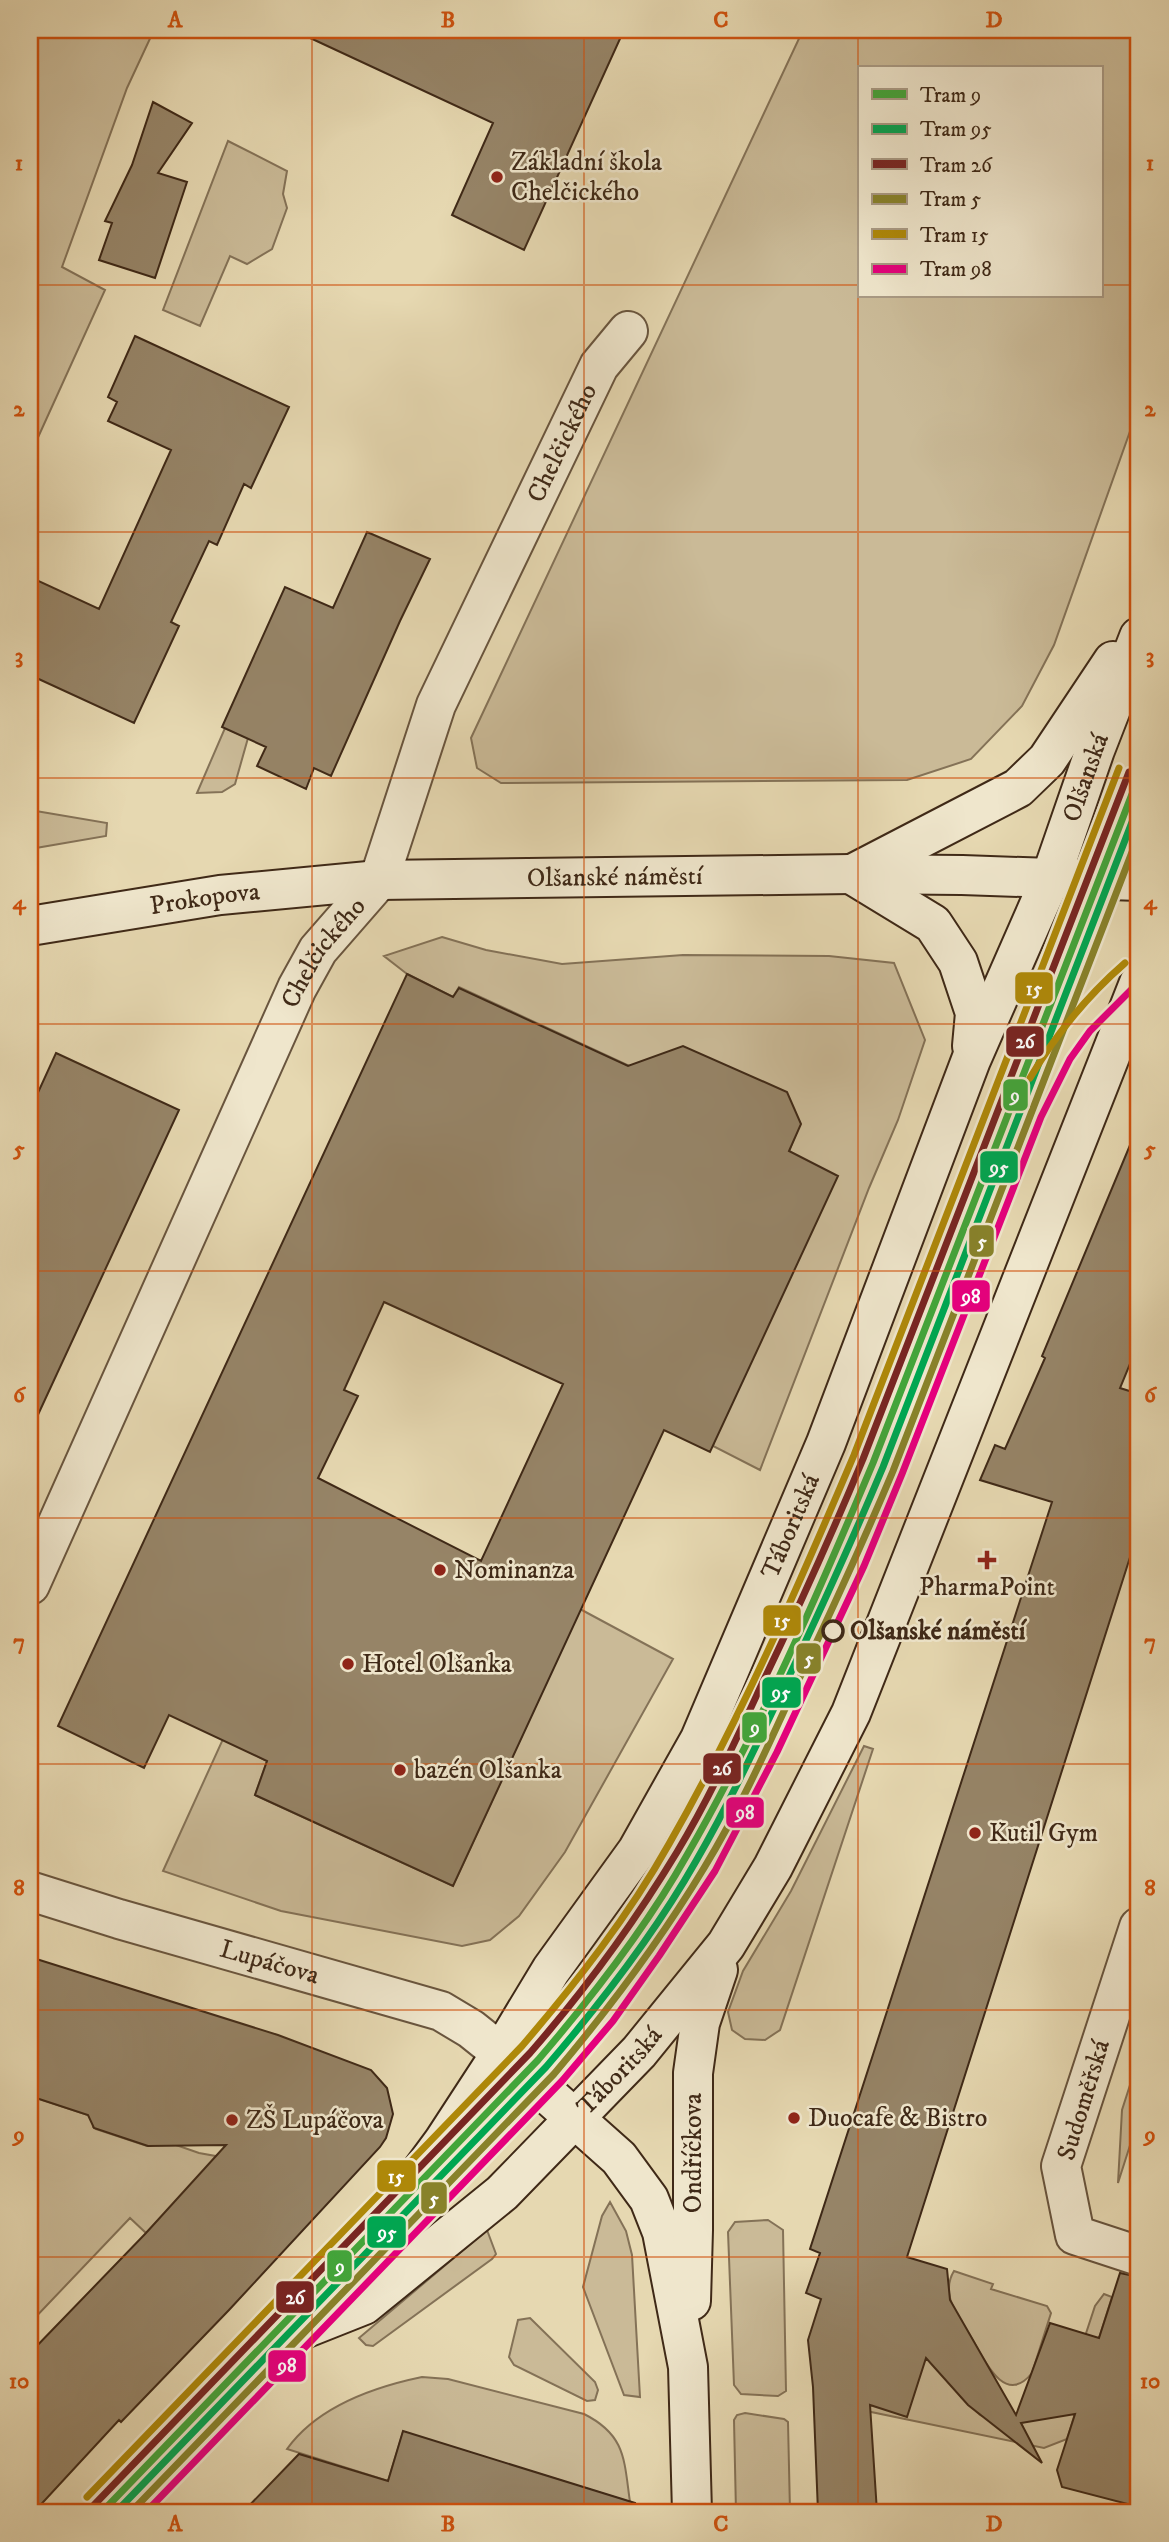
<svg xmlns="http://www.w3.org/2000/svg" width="1169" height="2542" viewBox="0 0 1169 2542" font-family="'IM FELL DW Pica',serif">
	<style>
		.green { fill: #caba97; stroke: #847257; stroke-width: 2; fill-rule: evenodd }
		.building { fill: #968467; stroke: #3f2917; stroke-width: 2; fill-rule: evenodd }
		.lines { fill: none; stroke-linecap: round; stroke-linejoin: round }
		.street-casing { stroke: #69553e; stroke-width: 42 }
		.secondary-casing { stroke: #3f2917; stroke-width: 42 }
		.street { stroke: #efe6cc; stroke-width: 38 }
		.secondary { stroke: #efe6cc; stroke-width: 38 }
		.tram-1-casing { stroke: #efe6cc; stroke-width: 12 }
		.tram-2-casing { stroke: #efe6cc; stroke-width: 12 }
		.tram-3-casing { stroke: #efe6cc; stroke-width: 12 }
		.tram-4-casing { stroke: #efe6cc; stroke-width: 12 }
		.tram-5-casing { stroke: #efe6cc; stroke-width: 12 }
		.tram-6-casing { stroke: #efe6cc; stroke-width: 12 }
		.tram-1 { stroke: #43a53a; stroke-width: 7 }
		.tram-2 { stroke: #00a651; stroke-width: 7 }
		.tram-3 { stroke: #792522; stroke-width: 7 }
		.tram-4 { stroke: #88822a; stroke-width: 7 }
		.tram-5 { stroke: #ae8809; stroke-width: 7 }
		.tram-6 { stroke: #e5007d; stroke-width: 7 }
		.grid { fill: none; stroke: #cf520e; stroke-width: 2; stroke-opacity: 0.55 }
		.poi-dot { fill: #8f2418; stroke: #efe6cc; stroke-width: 2.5 }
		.stop-dot { fill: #efe6cc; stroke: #3f2917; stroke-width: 3.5 }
		.labels { text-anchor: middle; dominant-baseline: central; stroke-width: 5; stroke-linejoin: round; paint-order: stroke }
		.poi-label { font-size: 26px; fill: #3f2917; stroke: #efe6cc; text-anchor: start }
		.street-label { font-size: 26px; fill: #3f2917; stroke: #efe6cc }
		.stop-label { font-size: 26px; font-weight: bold; fill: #3f2917; stroke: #efe6cc; text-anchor: start }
		.line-badge { stroke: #efe6cc; stroke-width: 2.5 }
		.badge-label { font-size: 19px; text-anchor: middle; font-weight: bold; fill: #fff }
		.neatline { fill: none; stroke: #cf520e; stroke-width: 2.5 }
		.grid-label { font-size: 23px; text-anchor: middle; font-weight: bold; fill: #cf520e }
	</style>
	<rect width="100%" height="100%" fill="#e6d8b1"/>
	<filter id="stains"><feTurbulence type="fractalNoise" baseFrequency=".00286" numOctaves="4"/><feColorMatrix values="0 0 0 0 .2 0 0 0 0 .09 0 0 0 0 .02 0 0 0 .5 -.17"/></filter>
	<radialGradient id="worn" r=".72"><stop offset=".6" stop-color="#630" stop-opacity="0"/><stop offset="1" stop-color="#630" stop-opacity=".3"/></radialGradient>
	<path class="green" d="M 30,30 L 154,30 L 127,88 L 62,267 L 105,290 L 30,455 Z
		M 803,30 L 1139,30 L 1139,406 L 1054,645 L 1022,706 L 971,759 L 907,780 L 501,783 L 477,768 L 471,738 ZM 859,68 L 1101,68 L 1101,296 L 859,296 Z
		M 228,141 L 287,171 L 283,194 L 287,208 L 272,249 L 247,264 L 230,256 L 200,326 L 163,310 Z
		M 225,728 L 248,738 L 235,784 L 222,792 L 197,793 Z
		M 30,810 L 107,823 L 106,836 L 30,849 Z
		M 442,937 L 486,950 L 562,964 L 683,955 L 829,956 L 894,963 L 925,1040 L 898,1120 L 869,1188 L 760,1470 L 713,1446 L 789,1151 L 800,1124 L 638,1070 L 459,987 L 453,997 L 407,974 L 384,956 Z
		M 580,1609 L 673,1659 L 565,1852 L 519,1916 L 490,1940 L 462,1946 L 281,1911 L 163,1871 L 223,1739 L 267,1761 L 255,1795 L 453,1886 Z
		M 864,1746 L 873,1749 L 780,2030 L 765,2040 L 745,2039 L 732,2030 L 728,2012 L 743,1971 L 791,1891 Z
		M 1139,2057 L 1139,2117 L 1118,2183 L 1122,2110 Z
		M 30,2096 L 94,2117 L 93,2127 L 96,2129 L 147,2146 L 153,2145 L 156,2138 L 199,2153 L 221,2157 L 146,2233 L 130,2218 L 30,2323 Z
		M 610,2202 L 626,2231 L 632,2255 L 640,2397 L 624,2395 L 583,2287 L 602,2216 Z
		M 768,2220 L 783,2230 L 786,2391 L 778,2396 L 741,2394 L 734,2385 L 728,2232 L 735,2222 Z
		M 487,2230 L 496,2254 L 492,2259 L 373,2346 L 366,2345 L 359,2338 Z
		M 954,2271 L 993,2284 L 991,2289 L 1047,2306 L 1051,2313 L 1032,2373 C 1004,2408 983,2357 971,2337 C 964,2325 953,2311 950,2298 C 948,2289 949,2279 954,2271 Z
		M 1104,2294 L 1112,2297 L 1067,2439 L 1044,2448 L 828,2403 L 817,2387 L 920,2327 L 961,2397 L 980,2415 L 990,2419 L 1017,2424 L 1039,2418 L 1069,2385 L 1095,2306 Z
		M 530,2318 L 595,2382 L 598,2390 L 595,2400 L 587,2401 L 514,2365 L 509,2357 L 518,2320 Z
		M 422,2377 L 448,2379 L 584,2414 C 626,2435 624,2460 630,2502 L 403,2432 L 388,2481 L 287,2449 C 317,2407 374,2387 422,2377 Z
		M 745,2413 L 784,2419 L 788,2422 L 790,2512 L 736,2512 L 734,2420 L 737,2415 Z"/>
	<path class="building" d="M 293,30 L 624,30 L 524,250 L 452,215 L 493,123 Z
		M 153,102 L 192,123 L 158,173 L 187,182 L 155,278 L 99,260 L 112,223 L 105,221 L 132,165 Z
		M 135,336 L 289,407 L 251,488 L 244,484 L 217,545 L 209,541 L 171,622 L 179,626 L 134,723 L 30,675 L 30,577 L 99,609 L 171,450 L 108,421 L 117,402 L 108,397 Z
		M 367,532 L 430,559 L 400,621 L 331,776 L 314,768 L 306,789 L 257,766 L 266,747 L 222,727 L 285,587 L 333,608 Z
		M 407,974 L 453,997 L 459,988 L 628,1066 L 683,1046 L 787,1092 L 801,1124 L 789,1151 L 838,1176 L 710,1452 L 664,1430 L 453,1886 L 255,1795 L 267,1761 L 169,1715 L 144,1768 L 58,1726 ZM 384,1302 L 563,1384 L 481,1561 L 318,1478 L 358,1396 L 344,1390 Z
		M 56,1053 L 179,1110 L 30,1432 L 30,1110 Z
		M 1138,1126 L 1139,1342 L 1120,1388 L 1139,1394 L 1139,1529 L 907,2257 L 947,2269 L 950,2300 L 1016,2415 L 1050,2323 L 1099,2338 L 1120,2273 L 1139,2277 L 1139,2507 L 1062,2487 L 1057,2470 L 1075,2414 L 1021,2423 L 1042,2463 L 968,2405 L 926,2358 L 907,2417 L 870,2405 L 877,2512 L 818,2512 L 813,2387 L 808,2340 L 821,2299 L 806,2293 L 820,2253 L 810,2249 L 1052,1502 L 980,1480 L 995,1445 L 1005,1449 L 1045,1358 L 1042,1356 Z
		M 30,1957 L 278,2035 L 371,2070 L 387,2088 L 393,2114 L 386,2138 L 380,2147 L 229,2310 L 121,2422 L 119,2420 L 34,2512 L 30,2512 L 30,2353 L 146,2233 L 226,2145 L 148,2146 L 94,2128 L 88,2115 L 30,2096 Z
		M 403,2431 L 635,2503 L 633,2512 L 243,2512 L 299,2454 L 388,2481 Z"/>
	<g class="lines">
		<g class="street-casing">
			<g id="street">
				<path id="s1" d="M 30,1585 L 297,988 L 318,950 L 379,880 L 436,705 L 599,366 L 628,331"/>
				<path id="s2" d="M 30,1891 L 119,1919 L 441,2011 L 471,2029 L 501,2053"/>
				<path d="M 1139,1927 L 1061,2166 L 1075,2235 L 1139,2256"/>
			</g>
		</g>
		<g class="secondary-casing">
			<g id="secondary">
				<path d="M 856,872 L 1018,788 L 1047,760 L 1113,661"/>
				<path d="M 851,874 L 933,924 L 958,962 L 975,1013 L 972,1046"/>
				<path id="s3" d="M 30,926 L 220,895 L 379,880 L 851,874 L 962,875 L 1139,881"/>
				<path d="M 501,2053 L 619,2158 L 649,2199 L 662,2232 L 688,2367 L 692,2512"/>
				<path d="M 691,2301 L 693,2230 L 693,2073 L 700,2023 L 718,1970"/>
				<path id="s4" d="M 301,2330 L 364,2305 L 502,2193 L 639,2052 L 726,1945 L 773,1867 L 851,1713 L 1139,983"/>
				<path id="s5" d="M 120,2512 L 299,2331 L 387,2218 L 443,2142 L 501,2053 L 551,1970 L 637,1851 L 700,1739 L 826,1443 L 971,1060 L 1050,880 L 1095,750 L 1139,637"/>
			</g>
		</g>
		<use href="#street" class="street"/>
		<use href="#secondary" class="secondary"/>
		<g class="tram-1-casing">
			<path id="tram-1" d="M 102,2512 L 538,2060 C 593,1996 646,1928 687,1855 C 758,1732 818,1594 873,1463 L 1139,776"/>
		</g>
		<g class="tram-2-casing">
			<path id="tram-2" d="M 116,2512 L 546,2067 C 601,2003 654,1935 696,1861 C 729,1804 757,1744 785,1685 C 819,1613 852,1541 883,1467 L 1139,804"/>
		</g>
		<g class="tram-3-casing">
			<path id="tram-3" d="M 94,2505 L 530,2053 C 585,1990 634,1923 677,1852 C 709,1799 735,1742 761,1686 C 797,1611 831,1536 863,1459 L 1129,772"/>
		</g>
		<g class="tram-4-casing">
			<path id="tram-4" d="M 131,2512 L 554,2074 C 609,2009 660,1941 704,1868 C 737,1814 764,1755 790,1698 C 826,1623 861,1547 893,1471 L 1139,834"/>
		</g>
		<g class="tram-5-casing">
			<path id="tram-5" d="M 1030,1078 C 1056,1034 1087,996 1125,963
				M 87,2497 L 522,2046 C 576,1983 628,1917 669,1844 C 740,1720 798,1587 854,1455 L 1119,768"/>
		</g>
		<g class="tram-6-casing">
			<path id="tram-6" d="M 146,2512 L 562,2081 L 613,2021 L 659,1956 L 715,1871 L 777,1752 L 864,1566 L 902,1474 L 1041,1117 L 1070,1059 L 1090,1031 L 1139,982"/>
		</g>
		<use href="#tram-1" class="tram-1"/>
		<use href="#tram-2" class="tram-2"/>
		<use href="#tram-3" class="tram-3"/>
		<use href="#tram-4" class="tram-4"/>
		<use href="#tram-5" class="tram-5"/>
		<use href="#tram-6" class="tram-6"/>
	</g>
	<path class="grid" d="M 312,30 L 312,2512M 584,30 L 584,2512M 858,30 L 858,2512M 30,285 L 859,285M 1101,285 L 1139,285M 30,532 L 1139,532M 30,778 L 1139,778M 30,1024 L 1139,1024M 30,1271 L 1139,1271M 30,1518 L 1139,1518M 30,1764 L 1139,1764M 30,2010 L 1139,2010M 30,2257 L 1139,2257"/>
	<g class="poi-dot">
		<circle cx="497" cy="177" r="7"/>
		<path d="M983.5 1549.5h7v7h7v7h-7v7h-7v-7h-7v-7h7z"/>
		<circle cx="440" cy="1570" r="7"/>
		<circle cx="348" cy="1664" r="7"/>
		<circle cx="400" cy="1770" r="7"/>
		<circle cx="975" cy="1833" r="7"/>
		<circle cx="794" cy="2118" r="7"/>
		<circle cx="232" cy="2120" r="7"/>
	</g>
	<circle class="stop-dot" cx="833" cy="1631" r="10"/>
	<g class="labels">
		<g class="poi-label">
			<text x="511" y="162">Základní škola<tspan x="511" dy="30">Chelčického</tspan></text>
			<text x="454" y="1570">Nominanza</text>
			<text x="987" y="1587" text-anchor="middle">PharmaPoint</text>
			<text x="362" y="1664">Hotel Olšanka</text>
			<text x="414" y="1770">bazén Olšanka</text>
			<text x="989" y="1833">Kutil Gym</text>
			<text x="808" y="2118">Duocafe &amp; Bistro</text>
			<text x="246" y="2120">ZŠ Lupáčova</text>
		</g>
		<g class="street-label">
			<text stroke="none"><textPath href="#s1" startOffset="1265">Chelčického</textPath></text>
			<text stroke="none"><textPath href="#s5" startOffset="2007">Olšanská</textPath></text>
			<text stroke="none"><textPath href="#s3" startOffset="588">Olšanské náměstí</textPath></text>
			<text stroke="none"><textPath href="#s3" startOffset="177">Prokopova</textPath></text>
			<text stroke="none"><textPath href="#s1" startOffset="698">Chelčického</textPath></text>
			<text stroke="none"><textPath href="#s5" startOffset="1202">Táboritská</textPath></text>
			<text stroke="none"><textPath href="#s2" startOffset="250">Lupáčova</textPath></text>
			<text stroke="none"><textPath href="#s4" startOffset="415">Táboritská</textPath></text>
			<text transform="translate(1084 2100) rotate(-73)">Sudoměřská</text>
			<text transform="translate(693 2153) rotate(-90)">Ondříčkova</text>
		</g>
		<g class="stop-label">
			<text x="850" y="1631">Olšanské náměstí</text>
		</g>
	</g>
	<g class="line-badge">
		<rect x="1014" y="971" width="40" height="34" rx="7" fill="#ae8809"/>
		<rect x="1005" y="1025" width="40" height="33" rx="7" fill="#792522"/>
		<rect x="1002" y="1078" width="27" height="34" rx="7" fill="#43a53a"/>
		<rect x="979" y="1150" width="40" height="34" rx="7" fill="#00a651"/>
		<rect x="968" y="1224" width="27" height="34" rx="7" fill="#88822a"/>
		<rect x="951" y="1279" width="40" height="34" rx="7" fill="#e5007d"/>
		<rect x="762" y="1604" width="40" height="33" rx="7" fill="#ae8809"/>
		<rect x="795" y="1642" width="27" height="33" rx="7" fill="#88822a"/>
		<rect x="761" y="1676" width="41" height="33" rx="7" fill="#00a651"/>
		<rect x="741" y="1711" width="27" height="33" rx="7" fill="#43a53a"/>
		<rect x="702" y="1752" width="40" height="33" rx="7" fill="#792522"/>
		<rect x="725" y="1796" width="40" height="33" rx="7" fill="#e5007d"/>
		<rect x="376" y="2159" width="41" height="34" rx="7" fill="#ae8809"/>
		<rect x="420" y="2181" width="28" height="34" rx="7" fill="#88822a"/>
		<rect x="366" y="2215" width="41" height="34" rx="7" fill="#00a651"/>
		<rect x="326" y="2249" width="27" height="34" rx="7" fill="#43a53a"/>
		<rect x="275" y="2280" width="40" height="34" rx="7" fill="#792522"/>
		<rect x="267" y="2349" width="40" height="34" rx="7" fill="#e5007d"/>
	</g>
	<g class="badge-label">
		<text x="1034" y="995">15</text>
		<text x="1025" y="1048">26</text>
		<text x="1015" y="1102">9</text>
		<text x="999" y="1174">95</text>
		<text x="982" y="1248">5</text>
		<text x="971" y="1303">98</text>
		<text x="782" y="1627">15</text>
		<text x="809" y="1665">5</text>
		<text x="781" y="1699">95</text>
		<text x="755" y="1734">9</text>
		<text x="722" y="1775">26</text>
		<text x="745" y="1819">98</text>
		<text x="396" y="2183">15</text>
		<text x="434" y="2205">5</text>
		<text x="387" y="2239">95</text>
		<text x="340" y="2273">9</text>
		<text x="295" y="2304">26</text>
		<text x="287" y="2372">98</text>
	</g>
	<rect width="1169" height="2542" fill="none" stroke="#e6d8b1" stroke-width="77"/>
	<rect x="858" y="66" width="245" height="231" fill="#efe6cc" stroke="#a99a84" stroke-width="2"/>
	<rect x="872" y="89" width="35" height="10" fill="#43a53a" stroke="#a99a84" stroke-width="2"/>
	<text x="920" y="102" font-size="21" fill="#3f2917">Tram 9</text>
	<rect x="872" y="124" width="35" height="10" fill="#00a651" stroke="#a99a84" stroke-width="2"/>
	<text x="920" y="136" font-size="21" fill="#3f2917">Tram 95</text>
	<rect x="872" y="159" width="35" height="10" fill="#792522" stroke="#a99a84" stroke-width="2"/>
	<text x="920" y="172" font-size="21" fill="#3f2917">Tram 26</text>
	<rect x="872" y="194" width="35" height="10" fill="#88822a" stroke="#a99a84" stroke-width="2"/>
	<text x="920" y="206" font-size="21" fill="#3f2917">Tram 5</text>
	<rect x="872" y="229" width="35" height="10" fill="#ae8809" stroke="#a99a84" stroke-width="2"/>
	<text x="920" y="242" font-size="21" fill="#3f2917">Tram 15</text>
	<rect x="872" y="264" width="35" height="10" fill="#e5007d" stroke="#a99a84" stroke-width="2"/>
	<text x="920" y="276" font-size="21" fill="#3f2917">Tram 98</text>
	<rect x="38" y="38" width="1092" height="2466" class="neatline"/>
	<g class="grid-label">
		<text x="175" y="27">A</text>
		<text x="448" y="27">B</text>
		<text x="721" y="27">C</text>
		<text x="994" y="27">D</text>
		<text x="19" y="170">1</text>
		<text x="1150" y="170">1</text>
		<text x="19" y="416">2</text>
		<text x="1150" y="416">2</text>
		<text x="19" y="663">3</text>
		<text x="1150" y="663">3</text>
		<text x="19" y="909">4</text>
		<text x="1150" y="909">4</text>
		<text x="19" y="1156">5</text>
		<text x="1150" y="1156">5</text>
		<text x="19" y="1402">6</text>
		<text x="1150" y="1402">6</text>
		<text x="19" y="1649">7</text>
		<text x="1150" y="1649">7</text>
		<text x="19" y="1895">8</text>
		<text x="1150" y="1895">8</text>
		<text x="19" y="2142">9</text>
		<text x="1150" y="2142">9</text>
		<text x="19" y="2388">10</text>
		<text x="1150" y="2388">10</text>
		<text x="175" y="2531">A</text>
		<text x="448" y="2531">B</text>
		<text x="721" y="2531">C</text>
		<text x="994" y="2531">D</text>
	</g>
	<rect width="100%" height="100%" filter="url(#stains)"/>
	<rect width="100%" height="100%" fill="url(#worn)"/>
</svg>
